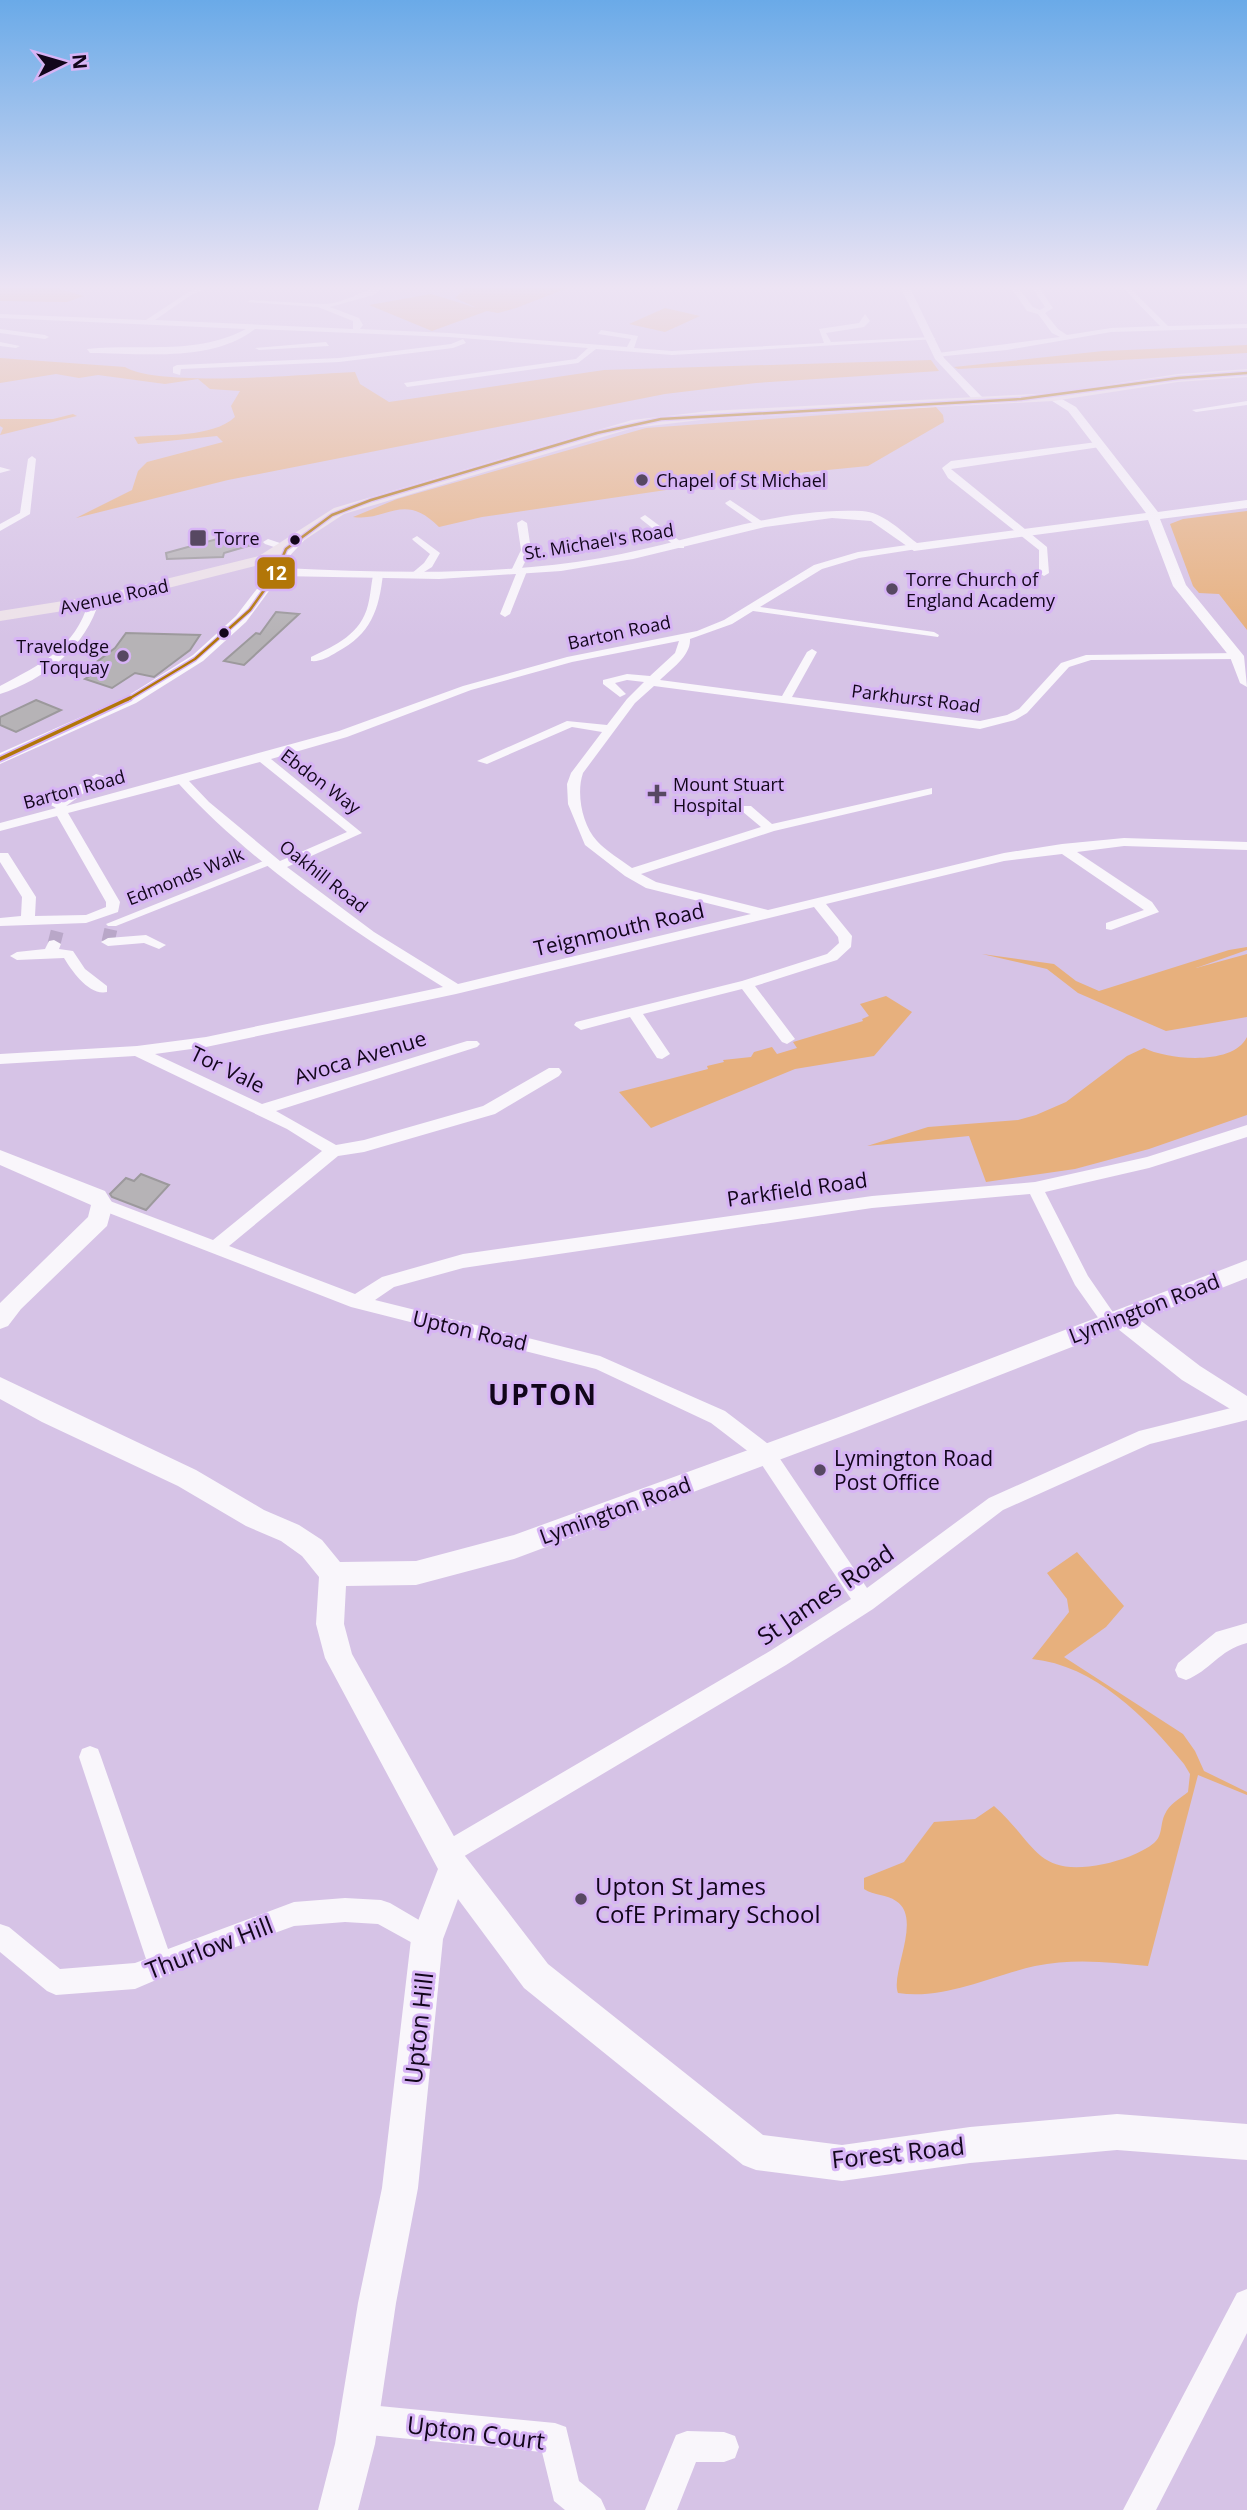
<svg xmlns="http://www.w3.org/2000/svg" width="1247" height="2510" viewBox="0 0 1247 2510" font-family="'Open Sans',sans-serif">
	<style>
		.green { fill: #e7b07d }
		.building { fill: #b6b3b6; stroke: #9c999c; stroke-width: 2 }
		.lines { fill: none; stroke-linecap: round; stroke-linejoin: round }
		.minor-tunnel { stroke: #b9a7c8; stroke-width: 13; stroke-dasharray: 13 6; stroke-linecap: butt }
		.pedestrian { fill: #f9f6fb; fill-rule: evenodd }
		.minor { fill: #f9f6fb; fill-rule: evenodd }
		.tertiary { fill: #f9f6fb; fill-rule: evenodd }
		.primary { fill: #ede2e9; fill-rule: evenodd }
		.bus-1-far1-casing { stroke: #d7b4f5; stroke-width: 5 }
		.bus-1-casing { stroke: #d7b4f5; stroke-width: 7 }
		.bus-1-far1 { stroke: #b27608; stroke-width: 2.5 }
		.bus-1 { stroke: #b27608; stroke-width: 3.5 }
		.poi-dot { fill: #574862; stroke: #d7b4f5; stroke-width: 2.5 }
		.bus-dot { fill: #12061b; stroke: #d7b4f5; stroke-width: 2.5 }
		.labels { text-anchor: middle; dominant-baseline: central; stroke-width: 6; stroke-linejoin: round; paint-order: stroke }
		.far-poi-label { font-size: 18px; fill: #12061b; stroke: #d7b4f5; text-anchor: start }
		.far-street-label { font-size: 18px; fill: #12061b; stroke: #d7b4f5 }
		.street-label { font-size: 21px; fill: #12061b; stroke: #d7b4f5 }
		.poi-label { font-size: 21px; fill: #12061b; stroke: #d7b4f5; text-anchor: start }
		.near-street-label { font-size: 24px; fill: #12061b; stroke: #d7b4f5 }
		.near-poi-label { font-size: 24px; fill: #12061b; stroke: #d7b4f5; text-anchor: start }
		.district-label { font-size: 28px; font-weight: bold; letter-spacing: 2px; fill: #12061b; stroke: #d7b4f5 }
		.line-badge { stroke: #d7b4f5; stroke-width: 2.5 }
		.badge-label { font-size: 19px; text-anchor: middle; font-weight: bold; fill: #fff }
	</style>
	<rect width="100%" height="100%" fill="#d6c3e6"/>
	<path class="green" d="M 0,286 L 56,288 L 84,296 L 67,302 L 0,301 Z
		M 468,286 L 573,286 L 516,308 L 498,313 L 487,311 L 432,331 L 369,305 L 431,294 L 477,308 L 455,298 Z
		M 665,308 L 700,316 L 665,332 L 629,324 Z
		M 1247,345 L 1247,353 L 958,369 L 954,367 L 1103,351 Z
		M 0,358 L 125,367 C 159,388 308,374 355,372 L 360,384 L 389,402 L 604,370 L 931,360 L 939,371 L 756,383 L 665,394 L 228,480 L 76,518 L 132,490 L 138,471 L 147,462 L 223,442 L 217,436 L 138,444 L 134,437 C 164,434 212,438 235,417 L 231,406 L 240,391 L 210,389 L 198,379 L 165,384 L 98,375 L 79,378 L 56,374 L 0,383 Z
		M 936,407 L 943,415 L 944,422 L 868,466 L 748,478 L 482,517 L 439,527 C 403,491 388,522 353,517 L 397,499 L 646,428 Z
		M 73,414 L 77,416 L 0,435 L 3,428 L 0,426 L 0,419 L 53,419 Z
		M 1247,511 L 1247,630 L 1219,594 L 1199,593 L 1193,586 L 1170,524 L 1183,519 Z
		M 1247,947 L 1247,950 L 1196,968 L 1247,954 L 1247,1017 L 1166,1031 L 1078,993 L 1047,969 L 982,954 L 1054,964 L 1076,981 L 1099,991 L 1229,950 Z
		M 886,996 L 912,1012 L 874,1056 L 795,1069 L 651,1128 L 619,1092 L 708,1069 L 707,1066 L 724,1062 L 723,1060 L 751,1057 L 754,1052 L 772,1047 L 777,1054 L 797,1048 L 793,1042 L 863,1021 L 862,1019 L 869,1016 L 860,1004 Z
		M 1247,1037 L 1247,1115 L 1149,1149 L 1075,1169 L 986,1182 L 969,1136 L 867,1146 L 928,1127 L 1018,1120 L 1036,1115 L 1066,1102 L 1127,1056 L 1144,1048 C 1168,1060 1233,1066 1247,1037 Z
		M 1077,1552 L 1124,1606 L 1106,1627 L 1064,1657 L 1183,1734 L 1195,1751 L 1204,1771 L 1247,1792 L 1247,1795 L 1198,1775 L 1148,1966 C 1110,1962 1073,1958 1035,1966 C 991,1976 944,2000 898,1993 C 890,1973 923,1918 896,1901 C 887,1894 874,1896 864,1889 L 864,1878 L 904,1862 L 934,1822 L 975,1819 L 994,1806 C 1037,1844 1035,1878 1104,1864 C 1119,1861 1142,1853 1154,1843 C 1163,1836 1160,1823 1165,1814 C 1169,1804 1181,1798 1188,1792 L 1190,1774 L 1184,1764 C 1146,1717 1094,1665 1032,1659 L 1069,1612 L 1067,1599 L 1047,1573 Z"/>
	<path class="building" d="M 239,533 L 258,543 L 224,553 L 223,557 L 167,559 L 166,553 Z
		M 276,612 L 299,614 L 244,665 L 224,661 L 256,633 L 260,634 Z
		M 126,633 L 200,635 L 190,650 L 154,677 L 135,673 L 112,688 L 85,679 L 105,666 L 94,664 L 115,648 Z
		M 36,700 L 61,710 L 16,732 L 0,725 L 0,717 Z
		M 141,1174 L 169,1185 L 146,1210 L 112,1197 L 110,1194 L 126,1178 L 134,1181 Z"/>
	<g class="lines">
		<path class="minor-tunnel" d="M 108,942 L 112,924
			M 54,944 L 58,928"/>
		<path class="pedestrian" d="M 271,858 L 275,859 L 275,863 L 116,926 L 108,926 L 106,924 Z"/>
		<path class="minor" d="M 202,286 L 211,286 L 191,295 L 155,320 L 353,329 L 353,321 L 318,307 L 247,302 L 251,300 C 275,301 299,303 323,304 C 344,305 368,286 386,286 L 373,295 L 330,307 L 359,318 L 363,325 L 360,329 L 449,333 L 627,347 L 631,339 L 598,334 L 601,330 L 638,336 L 634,348 L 672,351 L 824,343 L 819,329 L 859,323 L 865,314 L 870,321 L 864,327 L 826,333 L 831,342 L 932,337 L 936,339 L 672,355 L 596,349 L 578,363 L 407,387 L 404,383 L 576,359 L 588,348 L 449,337 L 255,329 C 212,363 141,353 90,353 L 87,349 C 142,343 195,356 246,329 L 0,318 L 0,314 L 146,320 L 187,293 Z
			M 1010,286 L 1017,286 L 1033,307 L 1040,310 L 1045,307 L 1031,286 L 1038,286 L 1053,308 L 1045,313 L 1058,329 L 1067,335 L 1111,328 L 1160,326 L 1121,286 L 1128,286 L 1168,326 L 1247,324 L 1247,328 L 1111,332 L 1007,350 L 935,357 L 938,353 L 1060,337 L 1052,333 L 1038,314 L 1027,311 Z
			M 0,329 L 45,335 L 49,337 L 45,339 L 0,333 Z
			M 463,339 L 466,343 L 453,348 L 339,362 L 181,369 L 180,375 L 173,373 L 173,367 L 177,365 L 339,358 L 451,344 Z
			M 0,342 L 20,346 L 16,348 L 0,346 Z
			M 326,342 L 329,346 L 259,350 L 255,348 Z
			M 1247,401 L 1247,405 L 1196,412 L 1192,410 Z
			M 1097,442 L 1100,447 L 951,469 L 1047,547 L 1049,573 L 1044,576 L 1039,573 L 1039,550 L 948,478 L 942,468 L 951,461 Z
			M 32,456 L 36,459 L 30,514 L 0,531 L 0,524 L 20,513 L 28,459 Z
			M 0,467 L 11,470 L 0,473 Z
			M 730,500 L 763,522 L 763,526 L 757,526 L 727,505 L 725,503 Z
			M 645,515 L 684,544 L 684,548 L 678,548 L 642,520 L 640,518 Z
			M 522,520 L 527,523 L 531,550 L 522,568 L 527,571 L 510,614 L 505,617 L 500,614 L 516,574 L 511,571 L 521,550 L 517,523 Z
			M 417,536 L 440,553 L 432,567 L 416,577 L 411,574 L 424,563 L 430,554 L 414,541 L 412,539 Z
			M 268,539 L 286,545 L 288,547 L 283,550 L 265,544 L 263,542 Z
			M 914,544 L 919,547 L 917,549 L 859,558 L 822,569 L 760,607 L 934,632 L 939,635 L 938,637 L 753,611 L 732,624 L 690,639 C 691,656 671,669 660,680 L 782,696 L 807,652 L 812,649 L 817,652 L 792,697 L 980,721 L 1007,715 L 1019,709 L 1061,663 L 1086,655 L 1237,653 L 1242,656 L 1237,659 L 1091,660 L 1069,667 L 1027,713 L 1015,720 L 980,729 L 654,686 L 635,703 L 583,773 C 576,793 582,825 597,841 C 606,851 621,860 632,868 L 761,827 L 743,812 L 743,806 L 751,806 L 772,824 L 932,788 L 932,794 L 774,831 L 641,874 L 656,882 L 768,910 L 1004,853 L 1062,844 L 1124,838 L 1247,842 L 1247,850 L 1124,846 L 1077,852 L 1152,902 L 1159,912 L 1111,930 L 1106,929 L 1106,923 L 1144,910 L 1062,854 L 1004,861 L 826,904 L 852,936 L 851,947 L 837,960 L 755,986 L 795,1039 L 787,1044 L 782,1042 L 742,989 L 643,1014 L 670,1054 L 662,1059 L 657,1058 L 630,1017 L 581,1030 L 574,1025 L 576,1022 L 742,981 L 827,954 L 839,943 L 838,937 L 814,907 L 456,994 L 206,1047 L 155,1054 L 262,1104 L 467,1041 L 477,1041 L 480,1044 L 477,1047 L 276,1111 L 336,1145 L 364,1140 L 483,1106 L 549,1068 L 559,1068 L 562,1072 L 559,1076 L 495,1114 L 364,1152 L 338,1156 L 229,1246 L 355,1294 L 382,1277 L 463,1254 L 872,1196 L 1035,1182 L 1147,1157 L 1247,1125 L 1247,1137 L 1149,1168 L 1045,1192 L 1088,1276 L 1119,1321 L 1116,1326 L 1104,1326 L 1075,1285 L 1030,1194 L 872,1208 L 463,1268 L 394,1287 L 375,1300 L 600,1356 L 725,1411 L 772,1447 L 867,1588 L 989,1498 L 1139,1431 L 1247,1404 L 1247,1420 L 1150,1444 L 1003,1510 L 873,1609 L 786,1665 L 446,1867 L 437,1864 L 434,1855 L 437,1846 L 770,1651 L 851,1599 L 758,1459 L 711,1423 L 596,1369 L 351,1307 L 96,1208 L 94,1204 L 102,1198 L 213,1240 L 322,1151 L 287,1129 L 135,1056 L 0,1064 L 0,1054 L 137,1046 L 206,1037 L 443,987 C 352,931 251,863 179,784 L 68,813 L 120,902 L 118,912 L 86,923 L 0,926 L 0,918 L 21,916 L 22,897 L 0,862 L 0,853 L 8,853 L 36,897 L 35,916 L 86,915 L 106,907 L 106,902 L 57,816 L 0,831 L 0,823 L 56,808 L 51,805 L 53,802 L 96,774 L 106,777 L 66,806 L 339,731 L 463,686 L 567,657 L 697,631 L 724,620 L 814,565 L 858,552 ZM 679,641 L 675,653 L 650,676 L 627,674 L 603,680 L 603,684 L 620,697 L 626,694 L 615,683 L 627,680 L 644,682 L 627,699 L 607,725 L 567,721 L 477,761 L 487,764 L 572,727 L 602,732 L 571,773 L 567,784 L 568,804 L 585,845 L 625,876 L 646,888 L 751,914 L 458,984 L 374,932 L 287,867 L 362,833 L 271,759 L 347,737 L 471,690 L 572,662 ZM 260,762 L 347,832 L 280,861 L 209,802 L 189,781 Z
			M 374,572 L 383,574 C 379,610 371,634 337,652 C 329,657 320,662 311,661 L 311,657 C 336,645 361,634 368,605 C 371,594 371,582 374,572 Z
			M 94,598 L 99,601 C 87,646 44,680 0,694 L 0,686 C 41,664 75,649 89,601 Z
			M 146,935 L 166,945 L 159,949 L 144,943 L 108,946 L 101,942 L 108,938 Z
			M 54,940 L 61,944 L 59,949 L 73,951 L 85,969 L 107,986 L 107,992 C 89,996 72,971 64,958 L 17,960 L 10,956 L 17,952 L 45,949 L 49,941 Z
			M 1247,1623 L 1247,1643 C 1219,1650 1210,1671 1186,1680 L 1178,1677 L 1175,1670 L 1178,1663 L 1216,1632 Z
			M 90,1746 L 98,1749 L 101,1757 L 168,1949 L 294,1902 L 345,1898 L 381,1900 L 390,1903 L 436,1930 L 439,1939 L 436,1948 L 427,1951 L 378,1924 L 345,1922 L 294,1926 L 219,1953 L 135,1989 L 56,1995 L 47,1991 L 0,1952 L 0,1924 L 9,1927 L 60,1969 L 135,1963 L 146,1959 L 79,1757 L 82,1749 Z
			M 1247,2289 L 1247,2333 L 1156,2510 L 1123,2510 L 1237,2293 Z
			M 359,2404 L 555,2423 L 566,2427 L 579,2481 L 601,2499 L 606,2510 L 565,2510 L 554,2501 L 542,2452 L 359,2434 L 348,2430 L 344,2419 L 348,2408 Z
			M 687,2431 L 724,2432 L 735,2436 L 739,2447 L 735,2458 L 724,2462 L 696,2462 L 677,2510 L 645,2510 L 676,2435 Z"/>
		<path class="tertiary" d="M 900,286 L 909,286 L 944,358 L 983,398 L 983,402 L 975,402 L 935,359 Z
			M 1053,394 L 1076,407 L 1158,512 L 1247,500 L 1247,508 L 1160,519 L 1186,585 L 1244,656 L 1247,687 L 1240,683 L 1230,657 L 1173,586 L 1148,520 L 914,551 L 871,521 L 832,518 L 765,527 L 633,559 L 561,571 L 439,579 L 280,576 L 246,622 L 203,661 L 136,703 L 0,764 L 0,753 L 126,697 L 193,655 L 236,616 L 270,572 L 272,559 L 305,529 L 311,533 L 283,563 L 283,568 C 388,573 497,576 601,558 C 688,543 773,507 862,511 C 883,512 901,531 917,543 L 1146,513 L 1068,411 L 1049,399 L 1048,397 Z
			M 0,1150 L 105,1191 L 113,1204 L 107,1226 L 21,1309 L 8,1326 L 0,1329 L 0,1303 L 88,1217 L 91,1205 L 0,1165 Z
			M 1247,1260 L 1247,1278 L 1140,1320 L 1200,1366 L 1247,1396 L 1247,1419 L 1182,1380 L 1118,1329 L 854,1432 L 514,1559 L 416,1585 L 346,1586 L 344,1624 L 352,1654 L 465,1856 L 548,1964 L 763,2135 L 842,2145 L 970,2127 L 1117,2114 L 1247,2124 L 1247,2160 L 1117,2150 L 970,2163 L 842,2181 L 756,2170 L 743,2165 L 524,1988 L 458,1899 L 443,1939 L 418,2188 L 396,2303 L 375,2444 L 358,2510 L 318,2510 L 335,2444 L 358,2303 L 382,2188 L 411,1939 L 438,1869 L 325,1658 L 316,1624 L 319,1577 L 302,1556 L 281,1541 L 246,1526 L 178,1486 L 42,1422 L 0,1399 L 0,1377 L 196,1470 L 264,1510 L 299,1525 L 322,1540 L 340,1562 L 416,1561 L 514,1535 L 836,1418 Z"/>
		<path class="primary" d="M 1247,369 L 1247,377 L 1178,382 L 1053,401 L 709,419 L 633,428 L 344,514 L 271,562 L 101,605 L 0,621 L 0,611 L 101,595 L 259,556 L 334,508 L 632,420 L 709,411 L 1053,393 L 1178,374 Z"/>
		<g class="bus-1-far1-casing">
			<path id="bus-1-far1" d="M 127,700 L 195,659 L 250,610 L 275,575 L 286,549 L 332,515 L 371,500 L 597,433 L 661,419 L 1021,399 L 1178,378 L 1247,373"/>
		</g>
		<g class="bus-1-casing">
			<path id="bus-1" d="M 0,759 L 130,698"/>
		</g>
		<use href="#bus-1-far1" class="bus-1-far1"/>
		<use href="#bus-1" class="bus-1"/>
	</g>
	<linearGradient id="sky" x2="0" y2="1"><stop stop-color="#6aaae8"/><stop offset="0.45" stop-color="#ede4f4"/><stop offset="1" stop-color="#ede4f4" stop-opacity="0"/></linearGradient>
	<rect width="1247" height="638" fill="url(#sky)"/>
	<g class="poi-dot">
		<circle cx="642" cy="480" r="7"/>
		<rect x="189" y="529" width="18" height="18" rx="3.5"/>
		<circle cx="892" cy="589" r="7"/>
		<circle cx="123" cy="656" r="7"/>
		<path d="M653.5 783.5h7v7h7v7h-7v7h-7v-7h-7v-7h7z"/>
		<circle cx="820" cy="1470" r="7"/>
		<circle cx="581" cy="1899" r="7"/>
	</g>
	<g class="bus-dot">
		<circle cx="295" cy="540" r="6"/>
		<circle cx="224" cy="633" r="6"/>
	</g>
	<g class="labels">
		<g class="far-poi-label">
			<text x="656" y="480">Chapel of St Michael</text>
			<text x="214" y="538">Torre</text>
			<text x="906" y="579">Torre Church of<tspan x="906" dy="21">England Academy</tspan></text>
			<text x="109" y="646" text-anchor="end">Travelodge<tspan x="109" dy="21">Torquay</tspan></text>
			<text x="673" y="784">Mount Stuart<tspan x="673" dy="21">Hospital</tspan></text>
		</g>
		<g class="far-street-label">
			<text transform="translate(599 541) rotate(-9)">St. Michael's Road</text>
			<text transform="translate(114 596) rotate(-12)">Avenue Road</text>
			<text transform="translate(619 632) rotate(-12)">Barton Road</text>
			<text transform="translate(916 698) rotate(7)">Parkhurst Road</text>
			<text transform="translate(321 781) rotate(37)">Ebdon Way</text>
			<text transform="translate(74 789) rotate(-15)">Barton Road</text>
			<text transform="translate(185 876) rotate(-22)">Edmonds Walk</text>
			<text transform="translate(324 876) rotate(38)">Oakhill Road</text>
		</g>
		<g class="street-label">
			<text transform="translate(619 929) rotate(-13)">Teignmouth Road</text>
			<text transform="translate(360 1057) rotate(-17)">Avoca Avenue</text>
			<text transform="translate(228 1069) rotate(26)">Tor Vale</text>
			<text transform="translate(797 1189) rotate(-8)">Parkfield Road</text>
			<text transform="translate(1144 1308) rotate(-21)">Lymington Road</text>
			<text transform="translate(470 1330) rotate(13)">Upton Road</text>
			<text transform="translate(615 1510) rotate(-20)">Lymington Road</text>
		</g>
		<g class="poi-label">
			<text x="834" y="1458">Lymington Road<tspan x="834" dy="24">Post Office</tspan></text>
		</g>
		<g class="near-street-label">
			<text transform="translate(825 1594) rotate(-34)">St James Road</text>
			<text transform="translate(209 1947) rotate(-21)">Thurlow Hill</text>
			<text transform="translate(418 2028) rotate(-84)">Upton Hill</text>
			<text transform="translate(898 2152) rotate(-6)">Forest Road</text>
			<text transform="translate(476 2432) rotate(7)">Upton Court</text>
		</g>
		<g class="near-poi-label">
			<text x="595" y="1885">Upton St James<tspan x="595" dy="28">CofE Primary School</tspan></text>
		</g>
		<g class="district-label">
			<text x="543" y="1394">UPTON</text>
		</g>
	</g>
	<rect class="line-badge" x="256" y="556" width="40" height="34" rx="7" fill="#b27608"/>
	<g class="badge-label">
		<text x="276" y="580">12</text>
	</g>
	<g transform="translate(63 63) rotate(85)" stroke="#d7b4f5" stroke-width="5" paint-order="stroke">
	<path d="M0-5L12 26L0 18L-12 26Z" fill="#12061b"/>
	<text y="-10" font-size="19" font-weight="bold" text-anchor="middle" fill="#12061b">N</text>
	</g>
</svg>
